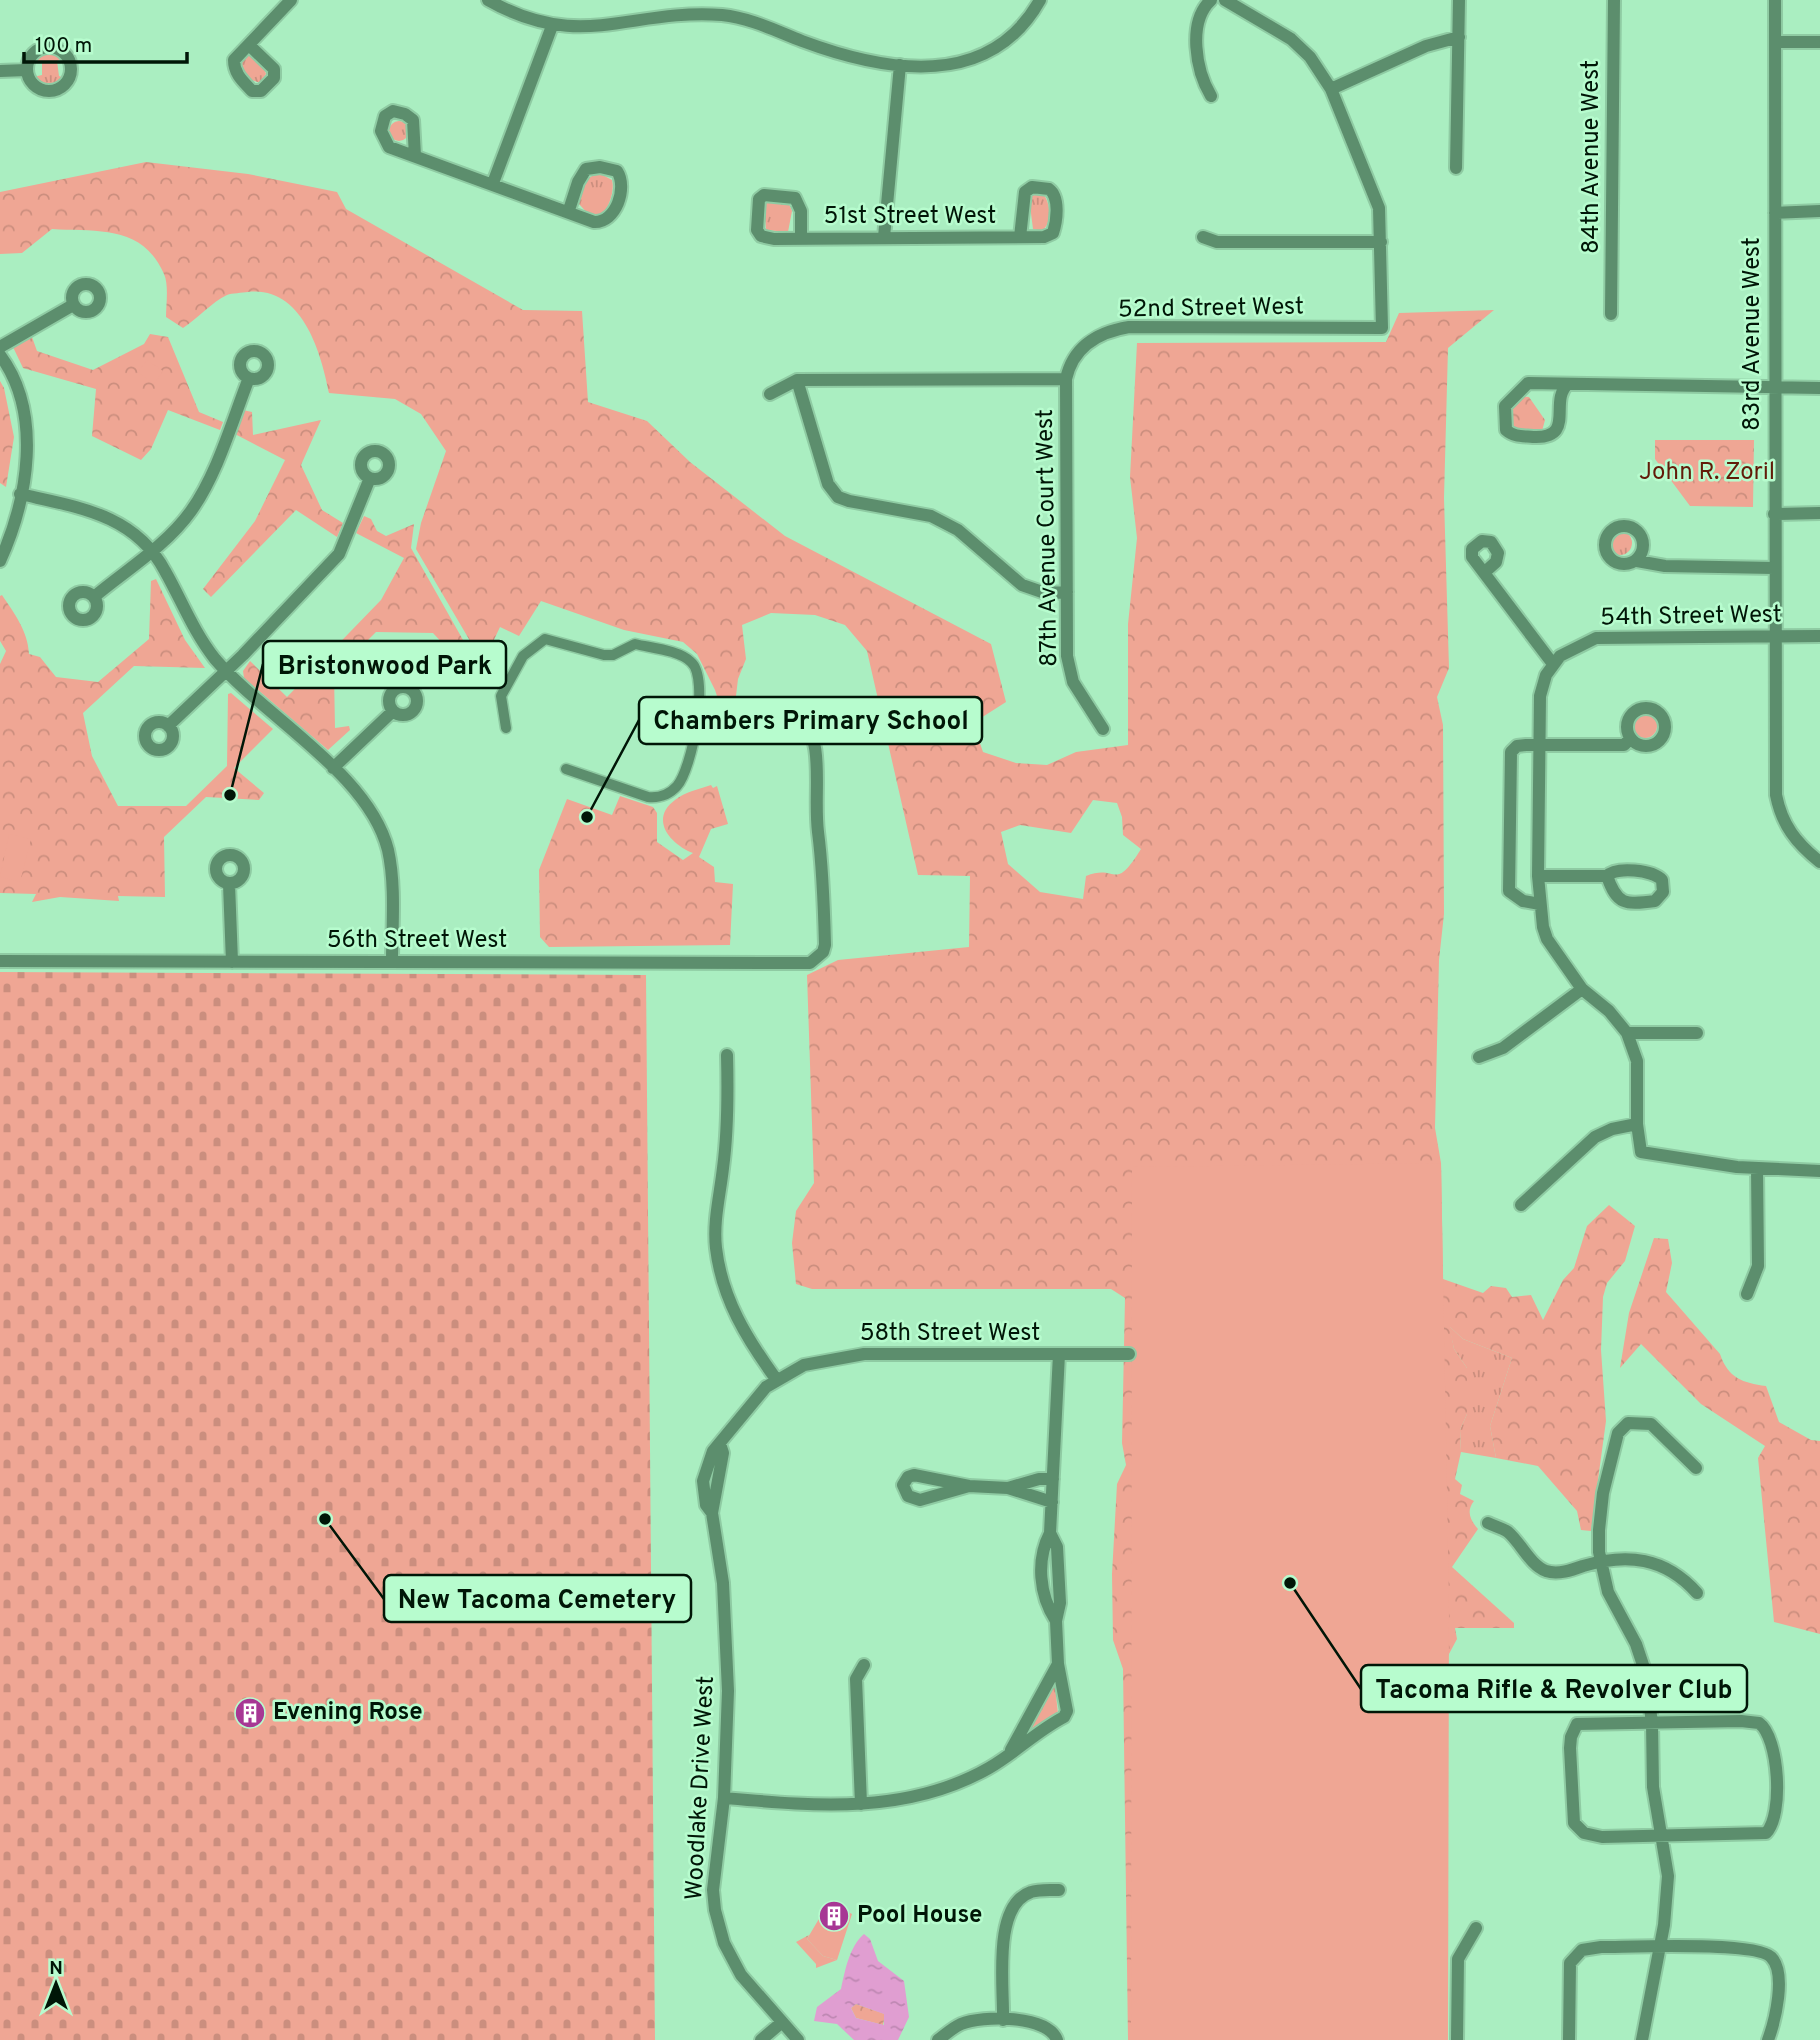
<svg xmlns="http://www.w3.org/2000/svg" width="1820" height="2040" viewBox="0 0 1820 2040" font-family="Overpass,sans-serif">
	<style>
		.grass { fill: url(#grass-tufts) }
		.forest { fill: url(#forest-crowns); fill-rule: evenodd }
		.cemetery { fill: url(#cemetery-stones) }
		.pitch { fill: #efa694 }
		.water { fill: url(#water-ripples); fill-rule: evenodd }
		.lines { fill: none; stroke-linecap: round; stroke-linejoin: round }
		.pedestrian-casing { stroke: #8fcba3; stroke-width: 13 }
		.minor-casing { stroke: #8fcba3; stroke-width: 16 }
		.pedestrian { stroke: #5c8e6d; stroke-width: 10 }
		.minor { stroke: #5c8e6d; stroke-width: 12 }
		.labels { text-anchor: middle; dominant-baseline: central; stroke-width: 5; stroke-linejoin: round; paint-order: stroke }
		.street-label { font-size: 24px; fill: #001607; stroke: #b7fcce }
		.park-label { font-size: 24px; fill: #621b09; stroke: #b7fcce }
		.poi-label { font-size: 24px; font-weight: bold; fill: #001607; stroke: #b7fcce; text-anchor: start }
		.leader { fill: none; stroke: #001607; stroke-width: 2.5 }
		.callout-dot { fill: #001607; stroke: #b7fcce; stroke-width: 2.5 }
		.callout { fill: #b7fcce; stroke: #001607; stroke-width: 2.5 }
		.callout-label { font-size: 26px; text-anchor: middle; font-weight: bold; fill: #001607 }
	</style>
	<defs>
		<pattern id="grass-tufts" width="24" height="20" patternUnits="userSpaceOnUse" patternTransform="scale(1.75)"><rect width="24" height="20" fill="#efa694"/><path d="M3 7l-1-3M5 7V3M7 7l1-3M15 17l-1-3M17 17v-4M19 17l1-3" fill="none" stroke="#cb8e7e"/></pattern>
		<pattern id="forest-crowns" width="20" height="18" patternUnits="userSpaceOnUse" patternTransform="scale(1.75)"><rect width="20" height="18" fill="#efa694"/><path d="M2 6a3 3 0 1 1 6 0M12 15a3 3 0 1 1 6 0" fill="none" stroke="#cb8e7e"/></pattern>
		<pattern id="cemetery-stones" width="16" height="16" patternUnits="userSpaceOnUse" patternTransform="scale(1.75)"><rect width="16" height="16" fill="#efa694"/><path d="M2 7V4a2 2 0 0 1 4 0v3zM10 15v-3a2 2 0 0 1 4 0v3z" fill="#cb8e7e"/></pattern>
		<pattern id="water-ripples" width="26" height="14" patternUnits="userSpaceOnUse" patternTransform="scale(1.75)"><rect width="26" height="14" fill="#e09ed1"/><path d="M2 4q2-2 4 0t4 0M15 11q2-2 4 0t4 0" fill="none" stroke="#be87b2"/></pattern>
	</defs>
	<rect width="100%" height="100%" fill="#aaeec1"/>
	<path class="grass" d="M 54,51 L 64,57 L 57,61 L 59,76 L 64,78 L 59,84 L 48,87 L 33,77 L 42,75 L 42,62 L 33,60 L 42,52 Z
		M 244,56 L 251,56 L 264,68 L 266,74 L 260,83 L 252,80 L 240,67 Z
		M389 131a10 10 0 1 1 20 0a10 10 0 1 1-20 0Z
		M 599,173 L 612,180 C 615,190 609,209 601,215 L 589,215 L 579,204 C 580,190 584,177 599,173 Z
		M 1035,193 L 1043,194 C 1051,203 1052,223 1042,231 L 1033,229 L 1029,198 Z
		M 767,200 L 789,204 L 792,211 L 788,232 L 766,230 L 764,204 Z
		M1608 543a12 12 0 1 1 24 0a12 12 0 1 1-24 0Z
		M1633 726a12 12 0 1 1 24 0a12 12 0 1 1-24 0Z
		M 1449,1326 L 1463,1339 L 1512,1358 L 1490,1426 L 1496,1458 L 1461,1452 L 1460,1430 L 1467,1414 L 1467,1368 L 1454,1349 Z
		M 1055,1686 L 1058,1714 L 1028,1732 L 1051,1687 Z
		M 809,1935 L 807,1939 L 823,1956 L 837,1960 L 816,1968 L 816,1964 L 796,1942 Z"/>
	<path class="forest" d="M 146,162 L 248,174 L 337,192 L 346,209 L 523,310 L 582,311 L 588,402 L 647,421 L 690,462 L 785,536 L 991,644 L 1006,702 L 973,723 L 983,752 L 1016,763 L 1047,765 L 1076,752 L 1128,745 L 1128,624 L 1137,538 L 1130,477 L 1137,343 L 1386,342 L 1399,313 L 1494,310 L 1448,348 L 1444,498 L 1449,668 L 1437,697 L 1443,725 L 1444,914 L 1439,960 L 1435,1128 L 1441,1163 L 1443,1279 L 1483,1293 L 1491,1286 L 1506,1288 L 1512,1297 L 1531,1295 L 1543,1320 L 1563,1280 L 1574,1268 L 1587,1226 L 1609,1205 L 1635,1226 L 1625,1261 L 1607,1283 L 1603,1297 L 1601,1350 L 1606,1421 L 1591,1531 L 1581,1530 L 1577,1511 L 1538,1466 L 1496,1458 L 1490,1426 L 1512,1358 L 1463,1339 L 1450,1327 L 1454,1349 L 1467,1368 L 1467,1414 L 1460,1430 L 1461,1452 L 1455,1479 L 1462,1485 L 1460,1494 L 1474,1501 C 1466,1511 1470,1520 1478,1529 L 1452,1567 L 1514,1623 L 1514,1628 L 1455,1628 L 1457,1639 L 1442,1667 L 1358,2040 L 1128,2040 L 1123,1669 L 1113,1640 L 1112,1574 L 1117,1484 L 1126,1465 L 1122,1443 L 1125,1298 L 1111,1289 L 812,1289 L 796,1284 L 792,1243 L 796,1211 L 814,1183 L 807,975 L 838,960 L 969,947 L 970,876 L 918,875 L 867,651 L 845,625 L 815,615 L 771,613 L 742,625 L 746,659 L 738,679 L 731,738 L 715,690 L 697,654 L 683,642 L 624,630 L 541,601 L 519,636 L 500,627 L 483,663 L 416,549 L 421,523 L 446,451 L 421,414 L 395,399 L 329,393 C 321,352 302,286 248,292 C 242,293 232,293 227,295 C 212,302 197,319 183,328 L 166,317 C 166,305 169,285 164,274 C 142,224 97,232 52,229 L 22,253 L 0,254 L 0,192 ZM 1093,800 L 1117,803 L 1122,817 L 1123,835 L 1141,849 C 1113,894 1118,863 1086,876 L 1083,899 L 1040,892 L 1008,864 L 1001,832 L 1020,825 L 1071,833 Z
		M 150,334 L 168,337 L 199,412 L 223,422 L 220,430 L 168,410 L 151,449 L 141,460 L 92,436 L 96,389 L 23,368 L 13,347 L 32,337 L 37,351 L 93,370 L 144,344 Z
		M 0,381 L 4,388 L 14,437 L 6,487 L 0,483 Z
		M 1521,396 L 1529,397 L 1545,420 L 1542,431 L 1512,428 L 1509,413 Z
		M 243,410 L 252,412 L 253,435 L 321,420 L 301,465 L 322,510 L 343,523 L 337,537 L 296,510 L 211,597 L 203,589 L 255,521 L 285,460 L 233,433 Z
		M 1655,440 L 1754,440 L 1753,507 L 1690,506 L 1655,459 Z
		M 364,516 L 371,519 L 377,531 L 386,536 L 414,524 L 411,548 L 480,670 L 479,676 L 472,675 L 433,633 L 376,632 L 334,674 L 335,728 L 349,726 L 350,730 L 328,750 L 244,678 L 243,671 L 250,661 L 287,697 L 381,600 L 404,558 L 356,533 Z
		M 156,579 L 185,640 L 205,668 L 134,666 L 83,713 L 92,756 L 118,806 L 186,806 L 227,766 L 228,694 L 231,693 L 273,729 L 234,768 L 264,793 L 259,800 L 206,797 L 164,837 L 165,897 L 118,896 L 119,901 L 60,897 L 32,902 L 36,894 L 0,893 L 0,664 L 6,651 L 0,641 L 0,596 L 2,595 C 14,613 28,631 29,654 L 40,657 L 56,677 L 98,682 L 149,639 L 151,581 Z
		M 711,785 L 713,788 L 717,786 L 728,824 L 711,829 L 699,857 L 714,867 L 715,882 L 733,884 L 730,945 L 549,947 L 540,937 L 539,870 L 567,799 L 612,815 L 620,796 L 653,807 L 657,813 L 657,842 L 683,860 L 693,853 C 672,845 648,820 675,800 C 685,792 699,789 711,785 Z
		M 1654,1238 L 1668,1239 L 1672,1263 L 1666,1292 L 1720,1354 C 1728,1378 1743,1383 1766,1386 L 1779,1422 L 1811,1440 L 1820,1441 L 1820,1634 L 1774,1622 L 1758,1458 L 1765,1446 L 1701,1404 L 1641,1344 L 1620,1368 L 1629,1313 Z
		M 856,2004 L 885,2014 L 883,2025 L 856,2018 L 851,2008 Z"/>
	<path class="cemetery" d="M 0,972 L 646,975 L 655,2040 L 0,2040 Z"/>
	<path class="pitch" d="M 147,360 L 163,371 L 154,384 L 138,372 Z
		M 9,834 L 31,839 L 20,882 L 0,877 Z
		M 1441,1163 L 1449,1603 L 1448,2040 L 1131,2040 L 1132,1167 Z
		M 829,1902 L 852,1914 L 837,1960 L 823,1956 L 807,1939 Z"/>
	<path class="water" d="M 864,1934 L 870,1939 L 878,1961 L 904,1981 L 909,2017 L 898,2040 L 854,2040 L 837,2024 L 814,2021 L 817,2007 L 841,1989 C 845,1971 849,1947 864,1934 ZM 856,2004 L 884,2014 L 884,2025 L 856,2018 L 851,2008 Z"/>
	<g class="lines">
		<g class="pedestrian-casing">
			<path id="pedestrian" d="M 506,728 L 501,696 L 523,656 L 545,639 L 604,655 L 613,655 L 635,644 C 651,648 679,650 691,662 C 710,678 692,769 677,786 C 669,795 659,798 648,797 L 566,769"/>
		</g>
		<g class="minor-casing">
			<path id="minor" d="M 488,0 C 581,53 630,8 722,15 C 751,18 776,31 802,41 C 885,72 989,91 1040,0
				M 1775,0 L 1776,795 C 1782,825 1796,843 1820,862
				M 1775,42 L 1820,42
				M 249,45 L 274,69 L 274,78 L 261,91 L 252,91 C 243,81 234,74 234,60 L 291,0
				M27 69a22 22 0 1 1 44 0a22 22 0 1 1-44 0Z
				M 0,71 L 27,70
				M 1331,89 L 1426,46 L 1459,37
				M 1211,96 C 1196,71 1187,22 1211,0
				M 415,156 L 413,120 L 405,114 L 393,111 L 385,116 L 381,131 L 389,147 L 594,222 C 616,223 628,188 617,171 L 600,167 L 586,169 L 578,182 L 569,210
				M 1456,168 L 1459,0
				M 493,183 L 552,26
				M 1775,213 L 1820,211
				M 884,237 L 900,65
				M 1203,237 L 1217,242 L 1381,242
				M 801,238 L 801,211 L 795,198 L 764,195 L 759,199 L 757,230 L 761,236 L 774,239 L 1044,237 L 1053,233 C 1057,221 1060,197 1049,189 L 1032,187 L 1025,192 L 1020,237
				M72 298a14 14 0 1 1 28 0a14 14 0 1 1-28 0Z
				M 1611,314 L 1614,0
				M 0,347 L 73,305
				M240 365a14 14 0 1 1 28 0a14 14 0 1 1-28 0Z
				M 0,355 C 43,413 28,499 0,561
				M 797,380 L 828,484 L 838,497 L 849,501 L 931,516 L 958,530 L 1022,585 L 1045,593 L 1067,592
				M 1568,384 C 1548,401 1577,439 1533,437 C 1522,436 1514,437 1506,430 L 1505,406 L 1528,383 L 1820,388
				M 770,394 L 797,380 L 1066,379
				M361 465a14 14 0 1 1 28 0a14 14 0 1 1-28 0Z
				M 20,494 C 77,507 135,514 165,571 C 182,601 193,631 215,659 C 266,718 369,774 388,850 C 396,886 392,926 392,962
				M 1774,514 L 1820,513
				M1605 545a19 19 0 1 1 38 0a19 19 0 1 1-38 0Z
				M 1637,561 L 1665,566 L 1774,568
				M 1486,571 L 1496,562 L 1498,553 L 1491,542 L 1482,541 L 1472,549 L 1472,557 L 1553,664
				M69 606a14 14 0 1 1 28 0a14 14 0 1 1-28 0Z
				M 94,597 C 126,570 166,546 191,511 C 218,473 232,421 249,378
				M 1820,636 L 1596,638 L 1560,656 L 1546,675 L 1540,696 L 1538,876 L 1543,927 L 1547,939 L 1582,989 L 1609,1011 L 1627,1033 L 1637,1061 L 1637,1124 L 1641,1152 L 1737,1167 L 1820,1171
				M389 701a14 14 0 1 1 28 0a14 14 0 1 1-28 0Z
				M1627 727a19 19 0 1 1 38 0a19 19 0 1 1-38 0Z
				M145 736a14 14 0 1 1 28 0a14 14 0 1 1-28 0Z
				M 168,726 L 243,655 L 339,554 L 370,478
				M 1103,729 L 1073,682 L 1067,656 L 1066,379 C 1073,347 1098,332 1129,327 L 1382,328 L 1379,208 L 1331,89 L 1310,57 L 1291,39 L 1225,0
				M 333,768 L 393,711
				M216 869a14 14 0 1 1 28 0a14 14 0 1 1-28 0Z
				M 1538,876 L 1607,876 C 1617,905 1625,905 1655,901 L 1663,892 L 1662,880 C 1653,870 1616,866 1607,876
				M 229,884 L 232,962
				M 1540,904 L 1523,901 L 1509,891 L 1511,752 L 1517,746 L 1526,745 L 1624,745 L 1630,739
				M 0,961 L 810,963 L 823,952 L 825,945 C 824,906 823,870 818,832 C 813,790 826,746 800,710
				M 1627,1033 L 1697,1033
				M 727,1055 C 728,1093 728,1131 723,1168 C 720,1195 713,1221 716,1248 C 722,1299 747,1339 776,1379
				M 1479,1057 L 1503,1048 L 1582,989
				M 1521,1205 L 1595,1137 L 1612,1129 L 1637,1124
				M 1747,1294 L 1758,1266 L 1757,1168
				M 720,1444 L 723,1453 L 712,1513 L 723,1583 L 728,1691 L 724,1798 L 713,1890 L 715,1910 L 724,1943 L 741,1975 L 798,2040
				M 969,1486 L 920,1500 L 908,1496 L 903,1485 L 908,1477 L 914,1475 L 969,1486 L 1008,1488 L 1039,1479 L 1053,1479
				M 1008,1488 L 1052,1502
				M 712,1513 L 706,1505 L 703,1481 L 713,1451 L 766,1387 L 804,1365 L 864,1354 L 1129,1354
				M 1488,1523 C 1494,1526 1502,1528 1508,1532 C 1521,1543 1530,1565 1546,1571 C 1558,1575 1572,1570 1583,1566 C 1627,1553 1665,1557 1697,1593
				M 1056,1621 C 1039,1595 1036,1560 1050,1533 L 1059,1354
				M 1741,1721 L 1759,1723 C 1779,1737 1784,1815 1766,1833 L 1602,1837 L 1584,1833 L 1574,1823 L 1570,1748 L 1571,1737 L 1577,1724 Z
				M 1011,1750 L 1058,1664
				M 724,1798 C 815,1806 907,1815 989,1768 C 1015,1753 1037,1731 1064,1717 L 1067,1711 L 1058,1664 L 1056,1621 L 1060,1603 L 1057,1547 L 1050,1533
				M 861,1804 L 856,1679 L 864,1665
				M 1003,2020 C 1004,1987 992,1905 1031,1892 C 1039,1889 1051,1890 1059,1890
				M 761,2040 L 781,2023
				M 938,2040 C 945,2035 952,2028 961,2024 C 982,2015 1048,2015 1057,2040
				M 1457,2040 L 1458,1959 L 1476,1928
				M 1569,2040 L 1570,1963 L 1582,1950 L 1601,1947 C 1630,1947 1755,1941 1771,1957 C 1787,1973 1775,2021 1768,2040
				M 1642,2040 L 1664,1925 L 1668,1876 L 1653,1787 L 1652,1723 L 1645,1671 L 1636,1644 L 1608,1592 L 1599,1552 L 1599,1530 L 1603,1493 L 1618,1433 L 1628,1423 L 1651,1424 L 1696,1468"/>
		</g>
		<use href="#pedestrian" class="pedestrian"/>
		<use href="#minor" class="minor"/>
	</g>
	<defs>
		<g id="building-disc" transform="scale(1.575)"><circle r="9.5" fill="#a73794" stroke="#b7fcce"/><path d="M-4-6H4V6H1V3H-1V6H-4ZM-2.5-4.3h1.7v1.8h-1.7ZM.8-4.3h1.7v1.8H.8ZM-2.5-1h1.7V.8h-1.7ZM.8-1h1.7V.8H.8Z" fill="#fff"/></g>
	</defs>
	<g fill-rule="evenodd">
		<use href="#building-disc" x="250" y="1713"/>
		<use href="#building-disc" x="834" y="1916"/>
	</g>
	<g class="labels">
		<g class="street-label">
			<text transform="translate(1592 157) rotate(-90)">84th Avenue West</text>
			<text x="910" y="217">51st Street West</text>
			<text transform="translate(1211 309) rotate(-1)">52nd Street West</text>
			<text transform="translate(1753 334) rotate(-90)">83rd Avenue West</text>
			<text transform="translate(1048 538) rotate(-91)">87th Avenue Court West</text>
			<text transform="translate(1691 617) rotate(-1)">54th Street West</text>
			<text x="417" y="941">56th Street West</text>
			<text x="950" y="1334">58th Street West</text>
			<text transform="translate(701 1788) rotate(-87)">Woodlake Drive West</text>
		</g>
		<g class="park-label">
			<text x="1707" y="473">John R. Zoril</text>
		</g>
		<g class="poi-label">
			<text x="273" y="1713">Evening Rose</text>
			<text x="857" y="1916">Pool House</text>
		</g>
	</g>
	<path class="leader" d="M230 795L263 664M587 817L639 720M325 1519L384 1599M1290 1583L1361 1689"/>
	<g class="callout-dot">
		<circle cx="230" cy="795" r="7"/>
		<circle cx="587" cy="817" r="7"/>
		<circle cx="325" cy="1519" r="7"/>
		<circle cx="1290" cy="1583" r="7"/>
	</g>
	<g class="callout">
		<rect x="263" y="641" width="243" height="47" rx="7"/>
		<rect x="639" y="697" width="343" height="47" rx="7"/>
		<rect x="384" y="1575" width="307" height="47" rx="7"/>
		<rect x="1361" y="1665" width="386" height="47" rx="7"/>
	</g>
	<g class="callout-label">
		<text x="385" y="674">Bristonwood Park</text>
		<text x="811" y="729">Chambers Primary School</text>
		<text x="537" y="1608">New Tacoma Cemetery</text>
		<text x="1554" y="1698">Tacoma Rifle &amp; Revolver Club</text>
	</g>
	<g transform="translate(56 1984)" stroke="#b7fcce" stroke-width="5" paint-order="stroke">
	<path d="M0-5L12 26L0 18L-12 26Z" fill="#001607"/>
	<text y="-10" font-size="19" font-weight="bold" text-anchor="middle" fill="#001607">N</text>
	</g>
	<path d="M24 52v10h163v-10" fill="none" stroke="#001607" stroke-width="3.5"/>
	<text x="35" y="52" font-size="21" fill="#001607" stroke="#b7fcce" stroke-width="5" paint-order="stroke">100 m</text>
</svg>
